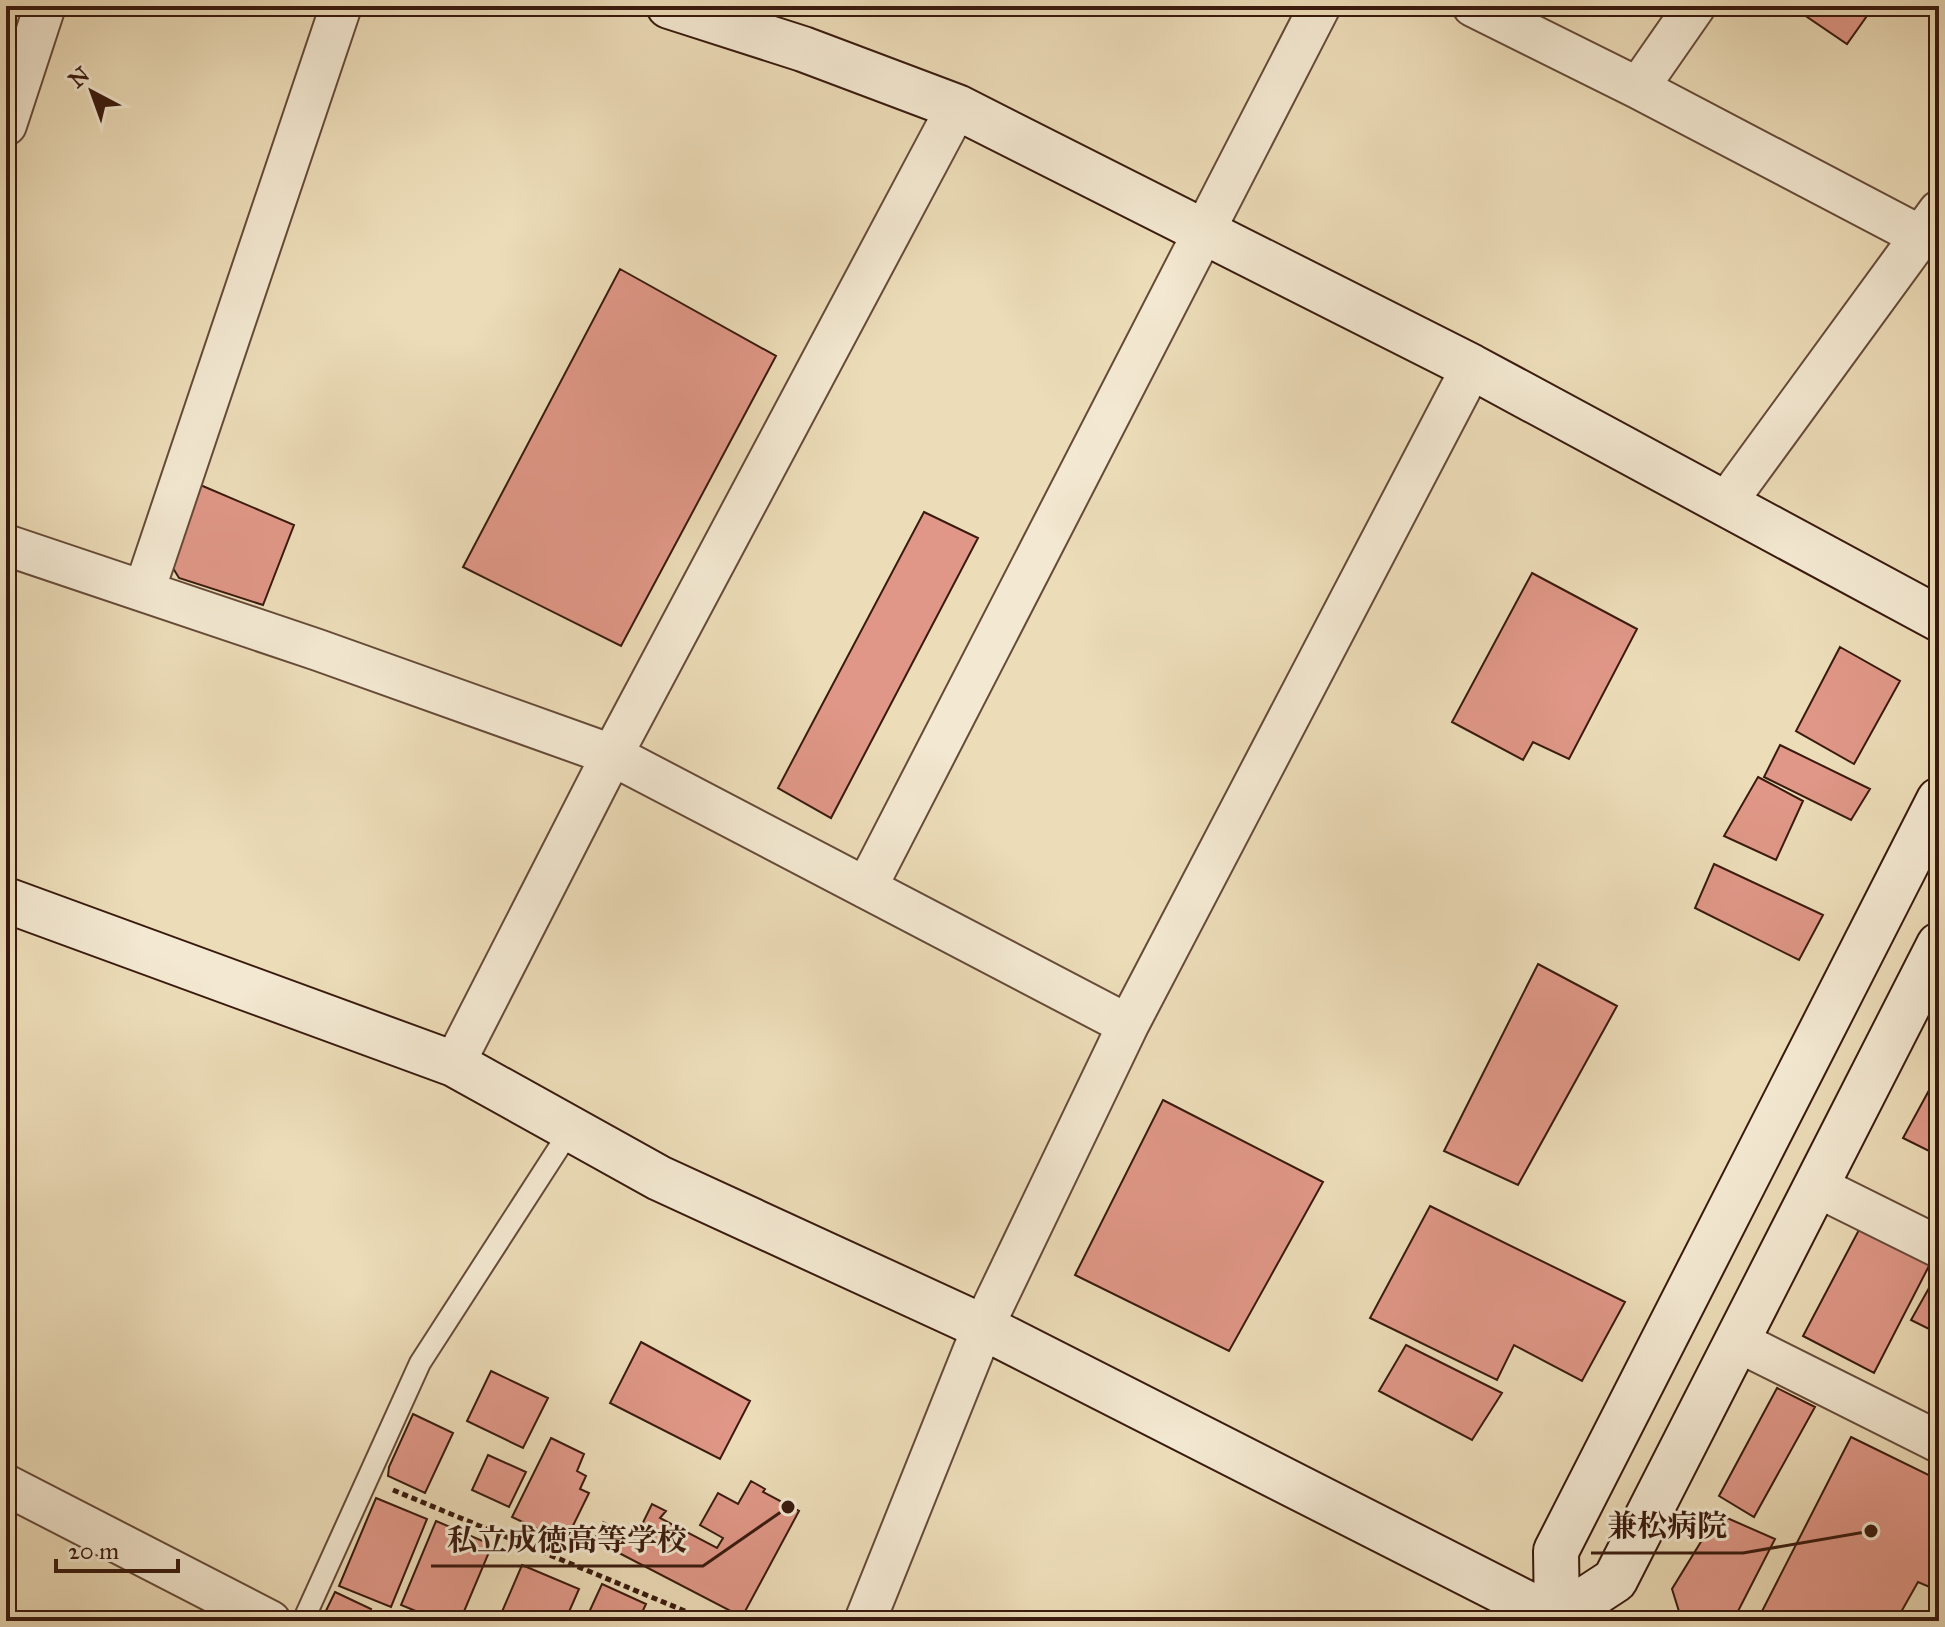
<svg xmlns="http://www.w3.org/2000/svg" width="1945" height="1627" viewBox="0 0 1945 1627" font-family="'IM FELL Great Primer','Noto Serif JP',serif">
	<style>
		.building { fill: #e09787; stroke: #391a0e; stroke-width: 2 }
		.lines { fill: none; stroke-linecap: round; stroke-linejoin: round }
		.lane-casing { stroke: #664a38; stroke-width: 24 }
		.street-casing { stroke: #664a38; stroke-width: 44 }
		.secondary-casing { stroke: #391a0e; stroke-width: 48 }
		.path { stroke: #391a0e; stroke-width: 5; stroke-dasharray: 6 4; stroke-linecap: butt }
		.lane { stroke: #f3e8d1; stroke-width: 20 }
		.street { stroke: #f3e8d1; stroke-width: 40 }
		.secondary { stroke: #f3e8d1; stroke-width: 44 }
		.leader { fill: none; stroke: #391a0e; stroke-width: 3 }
		.callout-dot { fill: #391a0e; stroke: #f3e8d1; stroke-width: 3 }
		.callout-label { font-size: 30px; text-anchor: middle; font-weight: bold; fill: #391a0e; stroke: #f3e8d1; stroke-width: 6; stroke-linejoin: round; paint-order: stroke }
	</style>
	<rect width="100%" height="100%" fill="#ecdcb8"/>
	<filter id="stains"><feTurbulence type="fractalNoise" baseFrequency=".0025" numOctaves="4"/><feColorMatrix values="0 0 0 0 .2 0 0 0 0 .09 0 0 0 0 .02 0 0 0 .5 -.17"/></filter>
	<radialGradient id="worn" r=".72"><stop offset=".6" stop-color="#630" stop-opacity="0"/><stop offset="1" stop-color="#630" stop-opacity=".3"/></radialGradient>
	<path class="building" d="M 1791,6 L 1874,6 L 1847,44 Z
		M 620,269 L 776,356 L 621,646 L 463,567 Z
		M 198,484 L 294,525 L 263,605 L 179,578 L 168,560 Z
		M 924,512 L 978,538 L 831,818 L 778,788 Z
		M 1532,573 L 1637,629 L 1569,759 L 1533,742 L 1523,760 L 1452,722 Z
		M 1840,647 L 1900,681 L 1854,764 L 1796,731 Z
		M 1780,745 L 1870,789 L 1851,820 L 1764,777 Z
		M 1758,777 L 1803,801 L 1776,860 L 1724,836 Z
		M 1714,864 L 1823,915 L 1799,960 L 1695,908 Z
		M 1538,964 L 1617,1006 L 1518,1185 L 1444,1151 Z
		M 1939,1072 L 1939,1156 L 1903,1138 Z
		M 1163,1100 L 1323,1182 L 1229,1351 L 1075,1275 Z
		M 1430,1206 L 1625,1302 L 1582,1381 L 1514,1345 L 1497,1380 L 1370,1318 Z
		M 1861,1226 L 1931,1262 L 1874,1373 L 1803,1336 Z
		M 1938,1272 L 1939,1272 L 1939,1334 L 1911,1320 Z
		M 641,1342 L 750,1401 L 720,1459 L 610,1403 Z
		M 1406,1345 L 1502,1393 L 1472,1440 L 1379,1391 Z
		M 491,1371 L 548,1398 L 523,1448 L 467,1421 Z
		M 1777,1388 L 1815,1407 L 1754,1517 L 1719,1496 Z
		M 413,1414 L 453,1433 L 425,1493 L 388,1476 L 389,1467 Z
		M 1851,1437 L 1939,1480 L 1939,1591 L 1918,1582 L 1896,1621 L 1757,1621 Z
		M 551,1438 L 584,1454 L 577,1471 L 586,1476 L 580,1489 L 589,1493 L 565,1542 L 512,1517 Z
		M 488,1455 L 526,1472 L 509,1507 L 472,1490 Z
		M 751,1481 L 765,1489 L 763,1492 L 799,1511 L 742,1617 L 594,1540 L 603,1522 L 635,1539 L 652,1504 L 666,1511 L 660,1518 L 717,1548 L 723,1538 L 700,1525 L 718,1493 L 738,1504 Z
		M 376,1498 L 427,1519 L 391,1607 L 339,1586 Z
		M 1718,1514 L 1775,1539 L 1733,1621 L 1682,1621 L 1672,1589 Z
		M 436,1521 L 492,1545 L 460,1621 L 440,1621 L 401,1605 Z
		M 522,1565 L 579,1589 L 565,1621 L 498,1621 Z
		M 602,1584 L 646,1604 L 638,1621 L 585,1621 Z
		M 335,1592 L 371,1609 L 365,1621 L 321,1621 Z"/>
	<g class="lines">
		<g class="lane-casing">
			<path id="lane" d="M 303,1621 L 420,1363 L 571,1129"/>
		</g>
		<g class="street-casing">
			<path id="street" d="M 1473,6 L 1638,88 L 1922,237
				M 1638,88 L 1695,6
				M 6,125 L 45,6
				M 1725,504 L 1939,211
				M 6,545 L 318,650 L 612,755 L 1128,1025
				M 144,591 L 341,6
				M 866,888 L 1320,6
				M 454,1064 L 612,755 L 957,107
				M 1816,1186 L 1939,1247
				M 1737,1341 L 1939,1442
				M 6,1485 L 270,1621
				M 865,1621 L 983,1327 L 1128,1025 L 1472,367"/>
		</g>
		<g class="secondary-casing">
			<path id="secondary" d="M 669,6 L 803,49 L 957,107 L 1472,367 L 1939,619
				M 6,900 L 454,1064 L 659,1178 L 983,1327 L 1561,1621
				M 1557,1618 L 1556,1551 L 1939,800
				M 1557,1618 L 1615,1580 L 1939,945"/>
		</g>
		<path class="path" d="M 393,1490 L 709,1621"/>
		<use href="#lane" class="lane"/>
		<use href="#street" class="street"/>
		<use href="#secondary" class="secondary"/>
	</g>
	<path class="leader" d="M1871 1531L1743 1553H1591M788 1507L703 1566H431"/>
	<g class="callout-dot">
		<circle cx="1871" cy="1531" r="8"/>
		<circle cx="788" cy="1507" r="8"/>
	</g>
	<g class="callout-label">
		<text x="1667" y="1536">兼松病院</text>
		<text x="567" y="1550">私立成徳高等学校</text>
	</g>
	<rect width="1945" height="1627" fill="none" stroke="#ecdcb8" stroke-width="32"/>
	<rect x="8" y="8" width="1929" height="1611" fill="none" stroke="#391a0e" stroke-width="4"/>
	<rect x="16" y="16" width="1913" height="1595" fill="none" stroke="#391a0e" stroke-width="2"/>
	<g transform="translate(92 92) rotate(319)" stroke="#f3e8d1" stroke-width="6" paint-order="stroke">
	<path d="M0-6L14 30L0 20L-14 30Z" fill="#391a0e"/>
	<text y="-12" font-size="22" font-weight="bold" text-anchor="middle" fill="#391a0e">N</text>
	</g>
	<path d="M56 1559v12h122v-12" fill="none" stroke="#391a0e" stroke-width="4"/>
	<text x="68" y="1559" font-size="24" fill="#391a0e" stroke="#f3e8d1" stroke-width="6" paint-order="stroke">20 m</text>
	<rect width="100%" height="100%" filter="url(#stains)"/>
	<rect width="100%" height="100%" fill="url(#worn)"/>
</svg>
